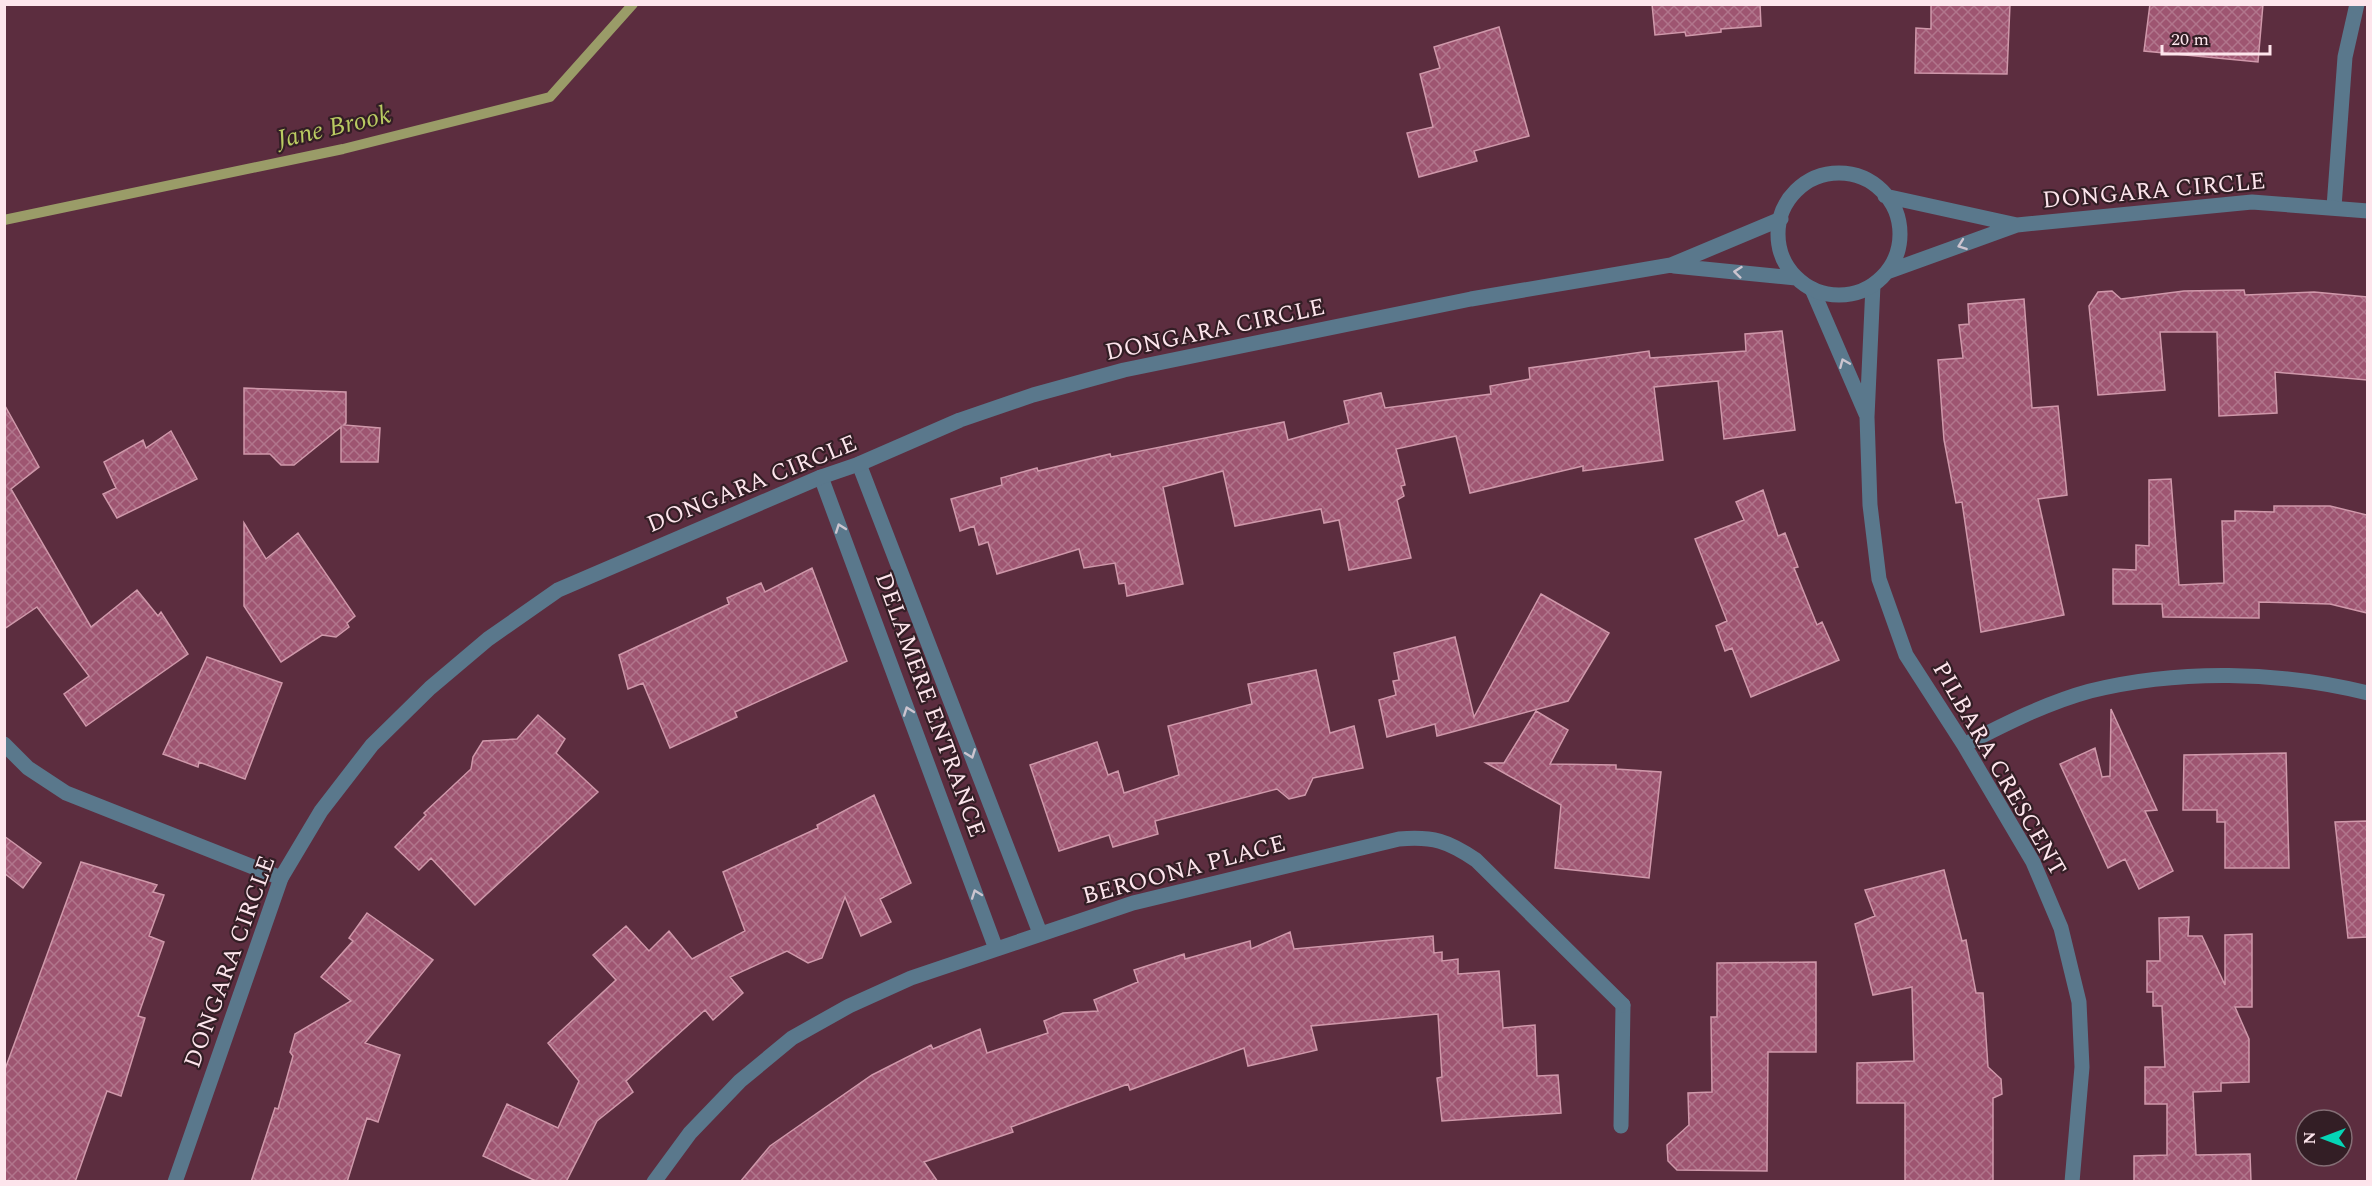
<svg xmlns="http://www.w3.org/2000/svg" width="2372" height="1186" viewBox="0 0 2372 1186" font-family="Spectral,serif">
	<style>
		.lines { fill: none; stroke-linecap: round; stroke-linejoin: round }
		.stream { stroke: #9a9c68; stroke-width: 10 }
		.building { fill: url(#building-cross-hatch); stroke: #cf98aa; stroke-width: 1.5 }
		.service { stroke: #5a788c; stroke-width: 15 }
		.minor { stroke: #5a788c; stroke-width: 15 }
		.tertiary { stroke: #5a788c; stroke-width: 15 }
		.oneway { stroke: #ccc4cf }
		.labels { text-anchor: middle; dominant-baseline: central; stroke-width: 4.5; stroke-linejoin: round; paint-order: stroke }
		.street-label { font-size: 24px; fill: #fde5ec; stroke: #331e25 }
		.water-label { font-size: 26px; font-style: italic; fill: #bacb62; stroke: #331e25 }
	</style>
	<defs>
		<pattern id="building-cross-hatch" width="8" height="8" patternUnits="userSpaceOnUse" patternTransform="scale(1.5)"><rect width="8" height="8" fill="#9e5571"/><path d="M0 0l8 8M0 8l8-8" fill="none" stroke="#b1758c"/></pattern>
	</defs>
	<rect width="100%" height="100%" fill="#5c2d3f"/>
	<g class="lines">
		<path class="stream" d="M 4,220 L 343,149 L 550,97 L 633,4"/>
	</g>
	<path class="building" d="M 1652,4 L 1760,4 L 1761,26 L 1721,29 L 1721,32 L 1686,36 L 1685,32 L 1655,35 Z
		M 1931,4 L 2010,4 L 2007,74 L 1915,73 L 1916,28 L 1931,29 Z
		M 2150,4 L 2263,4 L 2258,62 L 2144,51 Z
		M 1499,27 L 1529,136 L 1474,151 L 1477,161 L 1419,177 L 1407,133 L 1433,127 L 1420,74 L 1440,68 L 1434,47 Z
		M 2244,290 L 2245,295 L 2314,292 L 2367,297 L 2367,380 L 2275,372 L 2277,413 L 2219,416 L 2217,332 L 2160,332 L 2165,390 L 2098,395 L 2089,306 L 2098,292 L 2112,291 L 2121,299 L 2184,291 Z
		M 2024,299 L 2032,408 L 2058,406 L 2067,495 L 2038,499 L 2064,615 L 1981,632 L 1962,502 L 1956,503 L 1944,440 L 1938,360 L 1963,358 L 1959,325 L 1969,324 L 1968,304 Z
		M 1782,331 L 1795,430 L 1724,439 L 1718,381 L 1654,387 L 1663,460 L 1583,471 L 1583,466 L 1470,493 L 1456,436 L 1396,449 L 1405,485 L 1401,486 L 1404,496 L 1397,500 L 1411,558 L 1349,570 L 1339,520 L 1324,523 L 1321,509 L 1235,526 L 1223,471 L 1163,487 L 1183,584 L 1127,596 L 1125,583 L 1119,584 L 1115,563 L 1084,568 L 1079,549 L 997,574 L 988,542 L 979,545 L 974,526 L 960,531 L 951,499 L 1002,485 L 1001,478 L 1037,468 L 1038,471 L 1110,454 L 1111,457 L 1284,422 L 1288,440 L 1349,423 L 1344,401 L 1381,393 L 1385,408 L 1491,394 L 1490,386 L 1530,379 L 1529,368 L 1649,351 L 1650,358 L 1746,351 L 1745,334 Z
		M 244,388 L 346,392 L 346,423 L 344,425 L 380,428 L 378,462 L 341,462 L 341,427 L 294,465 L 281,465 L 270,454 L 244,454 Z
		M 4,404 L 39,467 L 11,489 L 91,627 L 137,590 L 158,616 L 161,612 L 188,654 L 86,726 L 64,694 L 89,676 L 37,607 L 4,629 Z
		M 171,431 L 197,479 L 117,518 L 103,494 L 116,488 L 104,462 L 143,440 L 146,448 Z
		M 2171,479 L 2179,585 L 2224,583 L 2222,521 L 2235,521 L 2235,511 L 2274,512 L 2274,506 L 2330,506 L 2367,515 L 2367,613 L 2330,604 L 2259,602 L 2259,618 L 2163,617 L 2162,604 L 2113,604 L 2113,569 L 2136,570 L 2136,545 L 2149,546 L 2149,480 Z
		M 1763,490 L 1778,536 L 1785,533 L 1798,567 L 1794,568 L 1817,625 L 1822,622 L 1839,660 L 1751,697 L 1732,648 L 1725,651 L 1716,626 L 1727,621 L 1695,539 L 1744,520 L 1736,502 Z
		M 244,523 L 266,559 L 298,533 L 355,616 L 347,623 L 349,627 L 336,637 L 322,635 L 281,662 L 244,606 Z
		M 812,568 L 847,661 L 735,712 L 737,717 L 670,748 L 643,683 L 628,689 L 619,655 L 729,604 L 727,598 L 761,583 L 765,592 Z
		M 1541,594 L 1609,633 L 1568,701 L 1437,736 L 1435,724 L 1387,737 L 1379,700 L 1396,695 L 1393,681 L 1399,680 L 1394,653 L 1455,637 L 1474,717 Z
		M 207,657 L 282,683 L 245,779 L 199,762 L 198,767 L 163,754 Z
		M 1316,670 L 1330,733 L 1354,726 L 1363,768 L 1313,778 L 1305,795 L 1289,799 L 1277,789 L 1155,821 L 1158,834 L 1113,847 L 1109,835 L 1059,851 L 1030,765 L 1097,742 L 1108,775 L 1118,771 L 1124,793 L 1179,775 L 1168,726 L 1252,704 L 1248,684 Z
		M 2111,709 L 2157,810 L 2145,811 L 2173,871 L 2139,889 L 2125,859 L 2108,868 L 2060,764 L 2095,748 L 2102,777 L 2110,776 Z
		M 1536,711 L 1568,730 L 1550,764 L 1616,765 L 1616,769 L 1661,772 L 1649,878 L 1555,868 L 1561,805 L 1486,763 L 1504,763 Z
		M 538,715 L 565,739 L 556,753 L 598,792 L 475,905 L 431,858 L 419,870 L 395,847 L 426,815 L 424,813 L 471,769 L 473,757 L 483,741 L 517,739 Z
		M 2286,753 L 2289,868 L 2225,868 L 2225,822 L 2217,822 L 2217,810 L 2183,810 L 2184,755 Z
		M 874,795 L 911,883 L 880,899 L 891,922 L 861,936 L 845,897 L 822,958 L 808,963 L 787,951 L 730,977 L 743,993 L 713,1020 L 705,1010 L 626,1081 L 633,1092 L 597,1121 L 566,1182 L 538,1182 L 483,1156 L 507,1104 L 558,1128 L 579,1081 L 548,1043 L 616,980 L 593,955 L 626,926 L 649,951 L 669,931 L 692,959 L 745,931 L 723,872 L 818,828 L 817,825 Z
		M 2367,821 L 2367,937 L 2348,938 L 2335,822 Z
		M 4,836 L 41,863 L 23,888 L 4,873 Z
		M 81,862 L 157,885 L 153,892 L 164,895 L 149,936 L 164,942 L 138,1016 L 145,1018 L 121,1096 L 107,1091 L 75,1182 L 4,1182 L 4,1072 Z
		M 1944,870 L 1962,941 L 1966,940 L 1976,993 L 1983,993 L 1988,1067 L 2001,1079 L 2002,1094 L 1993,1098 L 1993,1182 L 1905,1182 L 1905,1103 L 1857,1103 L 1857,1063 L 1914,1061 L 1912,987 L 1873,995 L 1855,924 L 1875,916 L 1865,890 Z
		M 367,913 L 433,960 L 365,1043 L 400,1055 L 378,1122 L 367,1118 L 347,1182 L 251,1182 L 275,1108 L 278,1109 L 293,1056 L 290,1052 L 295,1034 L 351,1001 L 321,977 L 353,941 L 349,938 Z
		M 2189,917 L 2188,936 L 2202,936 L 2225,985 L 2225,935 L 2252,934 L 2252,1007 L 2235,1007 L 2249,1039 L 2249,1082 L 2221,1083 L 2221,1091 L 2193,1092 L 2196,1155 L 2250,1154 L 2251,1182 L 2134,1182 L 2134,1156 L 2167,1155 L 2167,1104 L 2145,1104 L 2145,1067 L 2165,1067 L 2162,1006 L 2153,1006 L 2153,992 L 2147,992 L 2147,961 L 2160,961 L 2159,918 Z
		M 1290,932 L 1294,949 L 1433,936 L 1434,953 L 1442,952 L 1442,961 L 1458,959 L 1458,974 L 1499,971 L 1503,1028 L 1535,1025 L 1537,1076 L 1558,1075 L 1561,1113 L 1442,1121 L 1437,1078 L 1442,1077 L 1438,1014 L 1311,1026 L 1317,1050 L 1248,1066 L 1244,1048 L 1130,1090 L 1128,1084 L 1011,1127 L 1013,1132 L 924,1162 L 938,1182 L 740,1182 L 770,1146 L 872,1075 L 931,1045 L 933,1049 L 980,1029 L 987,1053 L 1048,1033 L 1044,1021 L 1063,1013 L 1098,1011 L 1094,1000 L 1138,982 L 1134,970 L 1184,954 L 1185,959 L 1250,941 L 1251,949 Z
		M 1816,962 L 1816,1052 L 1768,1052 L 1767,1171 L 1677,1170 L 1668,1161 L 1667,1145 L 1689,1125 L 1688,1093 L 1712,1092 L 1711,1017 L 1717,1017 L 1717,963 Z"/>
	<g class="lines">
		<path class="service" d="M 1621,1126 L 1623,1005"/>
		<path class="minor" d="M 2334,207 L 2345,57 L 2357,4
			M 1873,285 L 1867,417 L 1870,505 L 1879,579 L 1906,655 L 1964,745 L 2033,862 L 2061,928 L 2079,1002 L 2082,1067 L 2072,1182
			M 1812,289 L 1866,414
			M 859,464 L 1040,933
			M 821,477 L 996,949
			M 4,744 L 28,768 L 66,793 L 281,878
			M 1964,745 C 2005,724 2046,703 2090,691 C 2179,669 2279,671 2368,693
			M 654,1182 L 690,1133 L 740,1081 L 792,1038 L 849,1006 L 911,978 L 1133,903 L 1399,839 C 1433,836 1448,841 1476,860 L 1623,1005"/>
		<path class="tertiary" d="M1778 234a61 61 0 1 1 122 0a61 61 0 1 1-122 0Z
			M 1885,196 L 2017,225
			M 1674,266 L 1796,278
			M 1887,272 L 2017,225 L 2252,202 L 2368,211
			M 175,1182 L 281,878 L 321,811 L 372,745 L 430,688 L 488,639 L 558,590 L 821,477 L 859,464 L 960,420 L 1033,395 L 1124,370 L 1471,299 L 1671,265 L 1781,219"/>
	</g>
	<defs><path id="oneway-chevron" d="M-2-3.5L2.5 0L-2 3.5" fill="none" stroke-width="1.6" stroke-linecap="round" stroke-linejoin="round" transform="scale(1.5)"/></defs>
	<g class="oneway">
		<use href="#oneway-chevron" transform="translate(1962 245) rotate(160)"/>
		<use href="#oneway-chevron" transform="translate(1738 272) rotate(-174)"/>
		<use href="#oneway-chevron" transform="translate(1844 363) rotate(-113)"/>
		<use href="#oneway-chevron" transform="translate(840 528) rotate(-110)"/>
		<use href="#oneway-chevron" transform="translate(908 711) rotate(-110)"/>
		<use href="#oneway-chevron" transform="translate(971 754) rotate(69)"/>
		<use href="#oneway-chevron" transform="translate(976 894) rotate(-110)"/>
	</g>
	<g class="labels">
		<g class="street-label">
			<text transform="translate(2154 191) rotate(-5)">DONGARA CIRCLE</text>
			<text transform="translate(1215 330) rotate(-12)">DONGARA CIRCLE</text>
			<text transform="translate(752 484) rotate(-22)">DONGARA CIRCLE</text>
			<text transform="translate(930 705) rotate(70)">DELAMERE ENTRANCE</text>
			<text transform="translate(1999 769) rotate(60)">PILBARA CRESCENT</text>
			<text transform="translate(1184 870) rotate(-15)">BEROONA PLACE</text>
			<text transform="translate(230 962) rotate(-70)">DONGARA CIRCLE</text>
		</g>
		<g class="water-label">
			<text transform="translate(334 127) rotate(-13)">Jane Brook</text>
		</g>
	</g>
	<rect width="2372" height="1186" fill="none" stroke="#fde5ec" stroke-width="12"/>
	<g transform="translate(2324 1138) rotate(270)"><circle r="28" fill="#331e25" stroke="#846e75" stroke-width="1.5"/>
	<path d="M0-4.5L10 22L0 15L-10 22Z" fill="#05d5b6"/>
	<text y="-9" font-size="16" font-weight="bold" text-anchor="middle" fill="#fde5ec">N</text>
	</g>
	<path d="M2162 45v9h108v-9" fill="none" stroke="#fde5ec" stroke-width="3"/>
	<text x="2171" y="45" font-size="18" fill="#fde5ec" stroke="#331e25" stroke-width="4.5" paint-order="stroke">20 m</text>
</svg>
